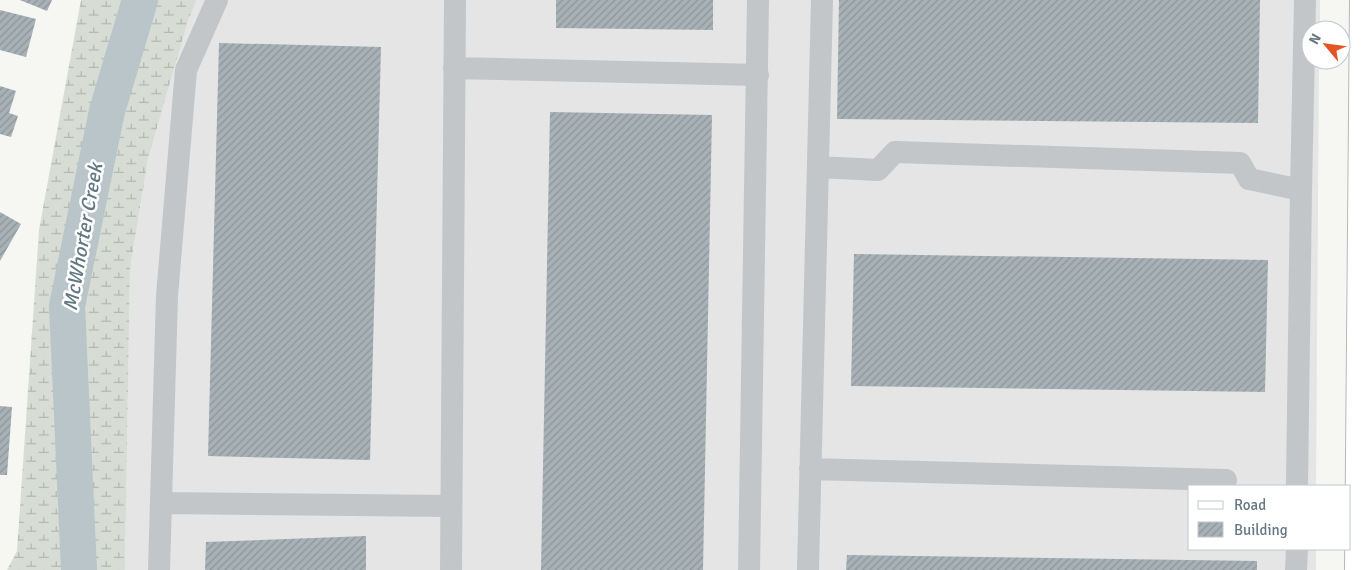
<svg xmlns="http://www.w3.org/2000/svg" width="1371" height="570" viewBox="0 0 1371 570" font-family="Signika,sans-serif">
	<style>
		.built { fill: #e4e5e4 }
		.wetland { fill: url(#wetland-marsh) }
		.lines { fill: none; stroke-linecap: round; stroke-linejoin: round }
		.river { stroke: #b9c5c9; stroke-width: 36 }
		.building { fill: url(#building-hatch) }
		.major-casing { stroke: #b5b9bd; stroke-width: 30 }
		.highway-casing { stroke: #b5b8bb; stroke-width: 30 }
		.minor { stroke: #c2c6c9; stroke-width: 22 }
		.major { stroke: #fff; stroke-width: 28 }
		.highway { stroke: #fff; stroke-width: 28 }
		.labels { text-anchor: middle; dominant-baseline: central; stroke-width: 5; stroke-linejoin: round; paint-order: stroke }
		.water-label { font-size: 20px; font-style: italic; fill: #617781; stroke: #fff }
	</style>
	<defs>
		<pattern id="wetland-marsh" width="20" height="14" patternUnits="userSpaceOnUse" patternTransform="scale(1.25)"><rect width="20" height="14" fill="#d7ddd4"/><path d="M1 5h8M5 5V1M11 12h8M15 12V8" fill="none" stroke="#b2b8b2"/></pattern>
		<pattern id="building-hatch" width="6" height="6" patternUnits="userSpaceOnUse" patternTransform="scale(1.25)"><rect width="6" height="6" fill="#a8b1b6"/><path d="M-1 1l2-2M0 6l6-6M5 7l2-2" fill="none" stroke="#8c959a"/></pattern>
	</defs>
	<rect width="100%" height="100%" fill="#f6f6f3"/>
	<path class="built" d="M 197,0 L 1320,0 L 1320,30 L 1311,30 L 1311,60 L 1319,60 L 1316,486 L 1190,486 L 1190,549 L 1316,549 L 1316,570 L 125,570 L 130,269 L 148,159 L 188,21 Z"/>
	<path class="wetland" d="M 81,0 L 197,0 L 188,21 L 148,159 L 130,269 L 125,570 L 7,570 L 17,551 L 39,230 Z"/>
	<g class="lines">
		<path class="river" d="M 79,570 L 67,306 L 107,111 L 140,0"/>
	</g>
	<path class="building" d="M 20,0 L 52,0 L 47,11 Z
		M 556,0 L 713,0 L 713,30 L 556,28 Z
		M 839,0 L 1260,0 L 1258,123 L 837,119 Z
		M 0,10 L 36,19 L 26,57 L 0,50 Z
		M 219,43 L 381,47 L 370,460 L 208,456 Z
		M 0,86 L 16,91 L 9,113 L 18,116 L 11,137 L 0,134 Z
		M 550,112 L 712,115 L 703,570 L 541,570 Z
		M 0,212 L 21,224 L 0,261 Z
		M 854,254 L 1268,260 L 1265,392 L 851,386 Z
		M 0,406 L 12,407 L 7,475 L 0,475 Z
		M 366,536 L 366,570 L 205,570 L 206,542 Z
		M 847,555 L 1257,561 L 1257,570 L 846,570 Z"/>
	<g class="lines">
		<g class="major-casing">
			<path id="major" d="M 1359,570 L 1364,0"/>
		</g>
		<g class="highway-casing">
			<path id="highway" d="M 1361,462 L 1371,417"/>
		</g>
		<path class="minor" d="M 454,68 L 758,75
			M 818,167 L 878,170 L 895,152 L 1240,163 L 1249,179 L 1301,190 L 1305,0
			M 810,469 L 1226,480
			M 1297,486 L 1301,190
			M 161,503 L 451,506
			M 159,570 L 167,296 L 186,70 L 217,0
			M 451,570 L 455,0
			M 749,570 L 758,0
			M 808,570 L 822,0
			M 1296,570 L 1297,549"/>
		<use href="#major" class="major"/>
		<use href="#highway" class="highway"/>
	</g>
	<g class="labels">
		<g class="water-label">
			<text transform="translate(83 237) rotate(-80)">McWhorter Creek</text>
		</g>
	</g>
	<rect x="1188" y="485" width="162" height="65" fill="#ffffff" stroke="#c1c8ce"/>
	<rect x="1198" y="501" width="25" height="8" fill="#ffffff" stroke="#c1c8ce"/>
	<text x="1234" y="510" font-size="15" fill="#657684">Road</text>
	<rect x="1198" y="522" width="25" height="15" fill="url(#building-hatch)" stroke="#c1c8ce"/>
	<text x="1234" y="535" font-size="15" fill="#657684">Building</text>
	<g transform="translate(1326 45) rotate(299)"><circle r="24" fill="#ffffff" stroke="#c1c8ce"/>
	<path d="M0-4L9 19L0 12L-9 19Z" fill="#e55524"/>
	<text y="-8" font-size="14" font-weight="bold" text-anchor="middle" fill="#657684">N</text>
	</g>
</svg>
